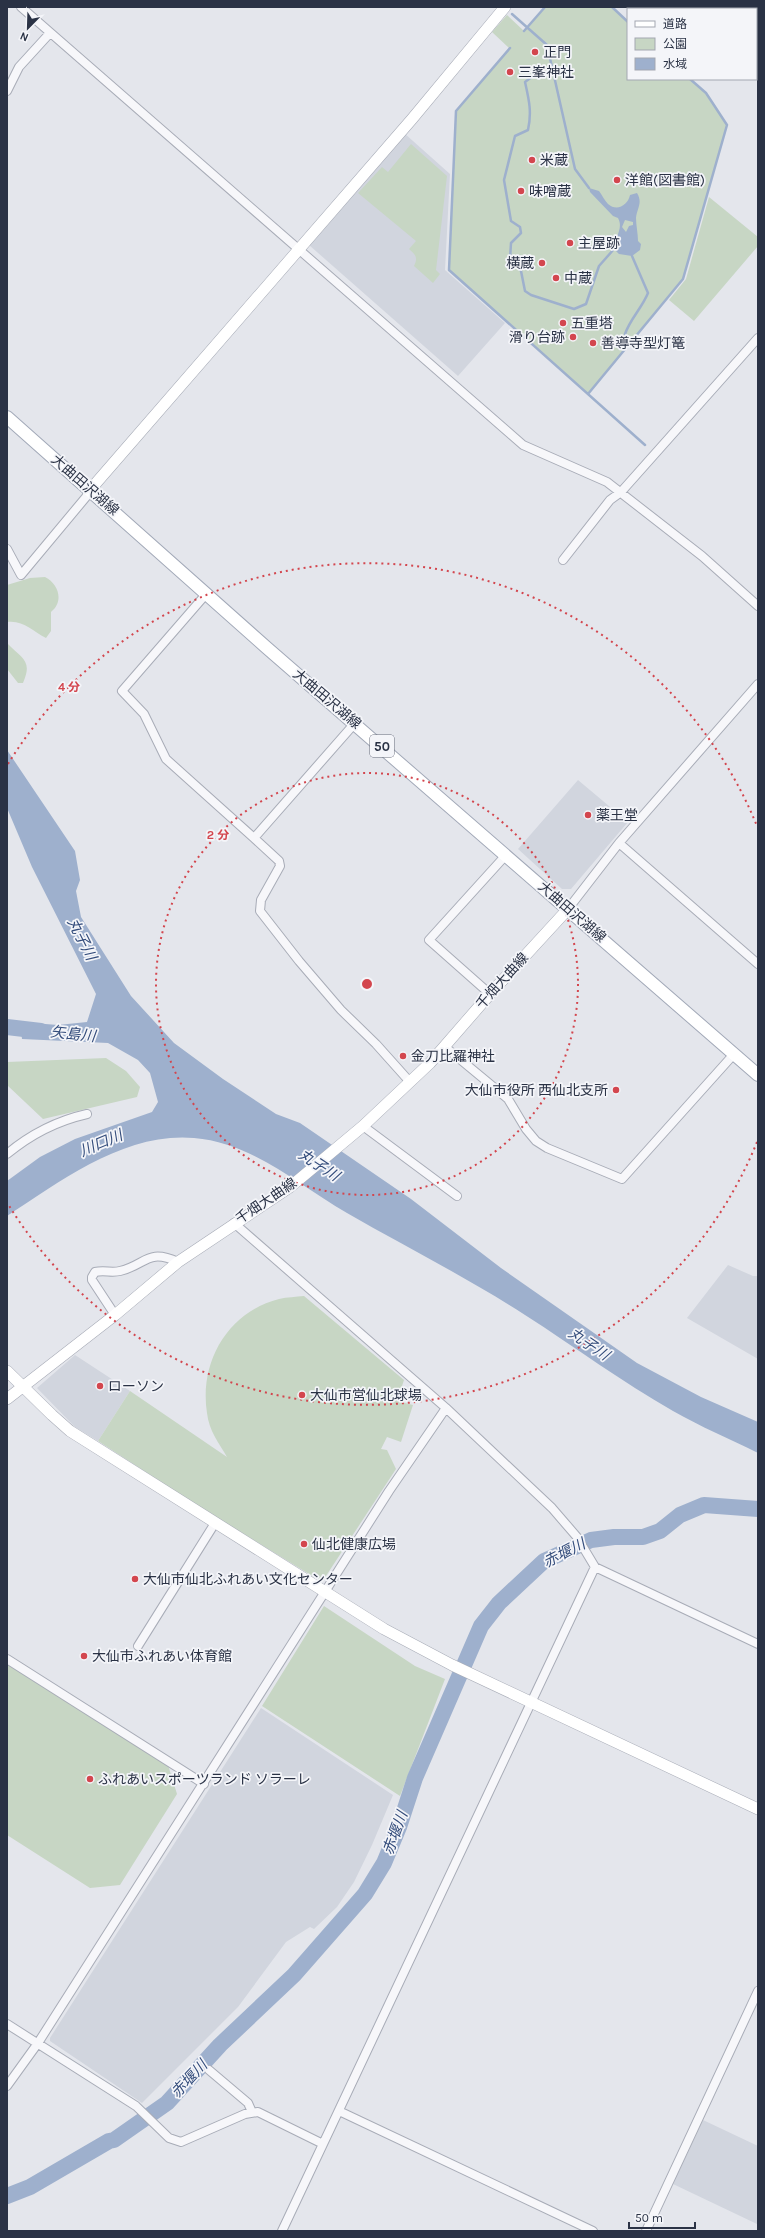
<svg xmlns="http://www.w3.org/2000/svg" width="765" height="2238" viewBox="0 0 765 2238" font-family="Karla,'Noto Sans JP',sans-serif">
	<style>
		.built { fill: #d1d5de }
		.green { fill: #c7d6c4 }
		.water { fill: #9eb0cd; fill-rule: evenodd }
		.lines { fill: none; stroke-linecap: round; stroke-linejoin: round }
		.stream { stroke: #9eb0cd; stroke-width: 2.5 }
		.river { stroke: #9eb0cd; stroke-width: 16 }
		.street-casing { stroke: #a8acb7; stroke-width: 10 }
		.secondary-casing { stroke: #a8acb7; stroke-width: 12 }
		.primary-casing { stroke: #a2a9b8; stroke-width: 14 }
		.street { stroke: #f7f7fa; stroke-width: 8 }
		.secondary { stroke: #fff; stroke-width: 11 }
		.primary { stroke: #fff; stroke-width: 12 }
		.ring { fill: none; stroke: #d3464e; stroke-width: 2; stroke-dasharray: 2 4 }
		.poi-dot { fill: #d3464e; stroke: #f4f5f9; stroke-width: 1.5 }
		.labels { text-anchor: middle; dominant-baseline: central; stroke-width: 3.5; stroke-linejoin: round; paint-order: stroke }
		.shield { fill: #f4f5f9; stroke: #676c7b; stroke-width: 1 }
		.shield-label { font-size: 13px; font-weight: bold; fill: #2a3245 }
		.poi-label { font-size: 14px; fill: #2a3245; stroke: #f4f5f9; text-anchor: start }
		.street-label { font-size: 14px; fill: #2a3245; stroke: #f4f5f9 }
		.water-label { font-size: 15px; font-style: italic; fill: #334c7b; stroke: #f4f5f9 }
		.centre { fill: #d3464e; stroke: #f4f5f9; stroke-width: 2 }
		.ring-label { font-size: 12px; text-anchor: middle; font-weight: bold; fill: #d3464e; stroke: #f4f5f9; stroke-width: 3.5; stroke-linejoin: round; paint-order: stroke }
	</style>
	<rect width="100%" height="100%" fill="#e4e6ec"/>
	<path class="built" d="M 404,133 L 450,174 L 445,270 L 505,323 L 458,376 L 309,245 Z
		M 578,780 L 628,822 L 571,889 L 562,889 L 518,849 Z
		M 728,1265 L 753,1276 L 758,1276 L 758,1359 L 687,1318 Z
		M 75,1355 L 130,1391 L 98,1441 L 75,1427 L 37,1388 Z
		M 261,1708 L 393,1795 L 372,1845 L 354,1882 L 337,1907 L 314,1929 L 310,1927 L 286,1942 L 238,2007 L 142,2103 L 50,2041 L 50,2038 Z
		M 703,2120 L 758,2146 L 757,2224 L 673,2184 Z"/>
	<path class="green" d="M 545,7 L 612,7 L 628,22 L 628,79 L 690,79 L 706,93 L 727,125 L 683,279 L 588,394 L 449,270 L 456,111 L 509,48 L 492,32 L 507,15 L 524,31 Z
		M 411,144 L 447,176 L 436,270 L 440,274 L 433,283 L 414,266 C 418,258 416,255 409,249 L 416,241 L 358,193 L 382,167 L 388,172 Z
		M 709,197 L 758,237 L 758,246 L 694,321 L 669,300 L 686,279 Z
		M 45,577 C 59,584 64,602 51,612 L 51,631 L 46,638 C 32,631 24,620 7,622 L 7,585 L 30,578 Z
		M 7,643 C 22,659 33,660 23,683 L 18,683 L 7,669 Z
		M 106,1058 L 126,1071 L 140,1087 L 137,1097 L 43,1119 L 7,1085 L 7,1062 Z
		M 304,1296 L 404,1380 L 397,1401 L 413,1405 L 401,1442 L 387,1437 L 381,1449 L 387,1450 L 396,1469 L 322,1582 L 198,1506 L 98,1441 L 130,1391 L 227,1457 C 219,1443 209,1431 207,1413 C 199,1362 228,1312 279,1299 C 287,1297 296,1297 304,1296 Z
		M 324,1606 L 415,1666 L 445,1679 L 400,1796 L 262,1706 Z
		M 7,1664 L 168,1765 L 177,1794 L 120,1885 L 90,1888 L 7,1835 Z"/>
	<path class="water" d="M 589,188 L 599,191 C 602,195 605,201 608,204 C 617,212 628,205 630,195 L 637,193 C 643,203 637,208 636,218 C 636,225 638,234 638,241 L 641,244 L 640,250 L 632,256 L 619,254 L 614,249 C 614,238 624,229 618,218 L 613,216 L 590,192 ZM 625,220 L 633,222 L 633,225 L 629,226 L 626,232 L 622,227 Z
		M 7,750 L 75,851 L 80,880 L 76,891 L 81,917 L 131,996 L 174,1043 L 223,1079 L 276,1114 L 300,1123 L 411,1199 L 501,1268 L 637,1363 L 701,1397 L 758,1422 L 758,1453 C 730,1439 701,1427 673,1411 C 622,1382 575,1347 525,1315 C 468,1278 406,1247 347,1213 C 297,1184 253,1143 194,1138 C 125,1132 62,1180 7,1216 L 7,1181 L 40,1157 L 75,1139 L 152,1112 L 158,1102 L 150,1073 L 138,1060 L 108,1043 L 22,1039 L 20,1022 L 58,1025 L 87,1022 L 96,994 L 32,867 L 7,808 Z"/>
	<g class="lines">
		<path class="stream" d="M 612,7 L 628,22
			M 512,14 L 547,45 L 575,169 L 589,188
			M 524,31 L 545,7
			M 510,48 L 456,111 L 449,270 L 645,445
			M 533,76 L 525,82 C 529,100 532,112 528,130 L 515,136 L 504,180 L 511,221 L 520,227 L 521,233 L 511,243 L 510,259 L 521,271 L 525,291 L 531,295 L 574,309 L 586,304 L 599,266 L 614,249
			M 629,344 L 625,334 C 630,319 642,308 648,293 L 632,256
			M 588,394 L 683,279 L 727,125 L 706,93 L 690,79"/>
		<path class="river" d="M 7,1027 L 41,1031
			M 7,2196 L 30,2187 L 109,2141 L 114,2140 L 167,2103 L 220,2045 L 294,1975 L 365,1894 L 384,1863 L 399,1827 L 415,1778 L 481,1626 L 499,1603 L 544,1561 L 591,1540 L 614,1537 L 643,1537 L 660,1531 L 680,1515 L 704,1505 L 758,1509"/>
		<g class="street-casing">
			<path id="street" d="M 21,7 L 523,445 L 607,482 L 702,556 L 758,606
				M 730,7 L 732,9
				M 702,9 L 704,7
				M 756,29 L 758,31
				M 7,91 L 19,67 L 50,33
				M 7,549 L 21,575 L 86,497 L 90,490
				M 563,560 L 610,500 L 621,492 L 758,338
				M 207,593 L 122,691 L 144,714 L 166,759 L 254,838 L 355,723
				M 254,838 L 279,861 L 280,866 L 261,900 L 260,911 L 299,961 L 341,1010 L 376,1044 L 410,1082
				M 619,843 L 758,964
				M 568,909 L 619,843 L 758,684
				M 490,994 L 429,940 L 506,855
				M 444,1046 L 508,1099 L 526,1129 L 536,1141 L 547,1148 L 622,1179 L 734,1054
				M 363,1126 L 457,1196
				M 7,1154 C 31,1134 56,1121 87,1114
				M 234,1223 L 446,1408 L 552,1508 L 577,1537 L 595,1567 L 758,1644
				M 115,1315 L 92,1280 L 92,1277 L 95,1272 C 104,1270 112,1273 120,1271 C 146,1265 147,1248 178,1262
				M 138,1646 L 215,1523
				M 7,1659 L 204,1784
				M 7,2024 L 136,2106 L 169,2138 L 181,2142 L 245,2114 L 258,2112 L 323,2144
				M 209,2070 L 248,2103 L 252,2112
				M 7,2086 L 38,2043 L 389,1491 L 446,1408
				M 339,2111 L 593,2231
				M 282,2231 L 595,1567
				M 646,2231 L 758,1991"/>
		</g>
		<g class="secondary-casing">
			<path id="secondary" d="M 90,490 L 412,119 L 505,7
				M 7,1371 L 52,1415 L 70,1431 L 384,1629 L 452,1665 L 758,1809
				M 7,1399 L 115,1315 L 178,1262 L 290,1187 L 363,1126 L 430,1063 L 490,994 L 568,909"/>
		</g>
		<g class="primary-casing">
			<path id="primary" d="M 7,417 L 267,648 L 758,1075"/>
		</g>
		<use href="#street" class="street"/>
		<use href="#secondary" class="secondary"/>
		<use href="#primary" class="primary"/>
	</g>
	<g class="ring">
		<circle cx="367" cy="984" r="211"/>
		<path d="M757 1142A421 421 0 0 1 8 1204M8 764A421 421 0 0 1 757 826"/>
	</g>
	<g class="poi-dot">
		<circle cx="535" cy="52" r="4"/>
		<circle cx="510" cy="72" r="4"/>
		<circle cx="532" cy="160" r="4"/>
		<circle cx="617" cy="180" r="4"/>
		<circle cx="521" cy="191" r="4"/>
		<circle cx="570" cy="243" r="4"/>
		<circle cx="542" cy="263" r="4"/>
		<circle cx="556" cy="278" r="4"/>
		<circle cx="563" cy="323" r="4"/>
		<circle cx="573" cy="337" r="4"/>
		<circle cx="593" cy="343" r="4"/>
		<circle cx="588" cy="815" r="4"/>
		<circle cx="403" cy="1056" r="4"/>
		<circle cx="616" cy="1090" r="4"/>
		<circle cx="100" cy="1386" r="4"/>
		<circle cx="302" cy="1395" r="4"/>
		<circle cx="304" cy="1544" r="4"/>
		<circle cx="135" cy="1579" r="4"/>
		<circle cx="84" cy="1656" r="4"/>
		<circle cx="90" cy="1779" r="4"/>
	</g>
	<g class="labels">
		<rect class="shield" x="370" y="735" width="24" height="22" rx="3"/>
		<g class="shield-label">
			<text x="382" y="746">50</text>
		</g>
		<g class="poi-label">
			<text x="543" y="52">正門</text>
			<text x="518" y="72">三峯神社</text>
			<text x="540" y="160">米蔵</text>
			<text x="625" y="180">洋館(図書館)</text>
			<text x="529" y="191">味噌蔵</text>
			<text x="578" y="243">主屋跡</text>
			<text x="534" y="263" text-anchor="end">横蔵</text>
			<text x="564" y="278">中蔵</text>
			<text x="571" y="323">五重塔</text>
			<text x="565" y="337" text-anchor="end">滑り台跡</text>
			<text x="601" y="343">善導寺型灯篭</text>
			<text x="596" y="815">薬王堂</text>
			<text x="411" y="1056">金刀比羅神社</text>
			<text x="608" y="1090" text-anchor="end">大仙市役所 西仙北支所</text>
			<text x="108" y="1386">ローソン</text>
			<text x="310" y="1395">大仙市営仙北球場</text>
			<text x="312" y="1544">仙北健康広場</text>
			<text x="143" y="1579">大仙市仙北ふれあい文化センター</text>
			<text x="92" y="1656">大仙市ふれあい体育館</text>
			<text x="98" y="1779">ふれあいスポーツランド ソラーレ</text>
		</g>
		<g class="street-label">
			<text transform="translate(85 485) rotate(41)">大曲田沢湖線</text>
			<text transform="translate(327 699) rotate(40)">大曲田沢湖線</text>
			<text transform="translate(572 912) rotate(41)">大曲田沢湖線</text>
			<text transform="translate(502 981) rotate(-48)">千畑大曲線</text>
			<text transform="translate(266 1201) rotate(-34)">千畑大曲線</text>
		</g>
		<g class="water-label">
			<text transform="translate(82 939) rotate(63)">丸子川</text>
			<text transform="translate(73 1034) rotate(6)">矢島川</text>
			<text transform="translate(101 1143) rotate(-23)">川口川</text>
			<text transform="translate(319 1165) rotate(33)">丸子川</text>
			<text transform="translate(589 1344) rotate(34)">丸子川</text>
			<text transform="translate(564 1553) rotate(-27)">赤堰川</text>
			<text transform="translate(395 1833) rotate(-70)">赤堰川</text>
			<text transform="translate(189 2079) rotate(-47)">赤堰川</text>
		</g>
	</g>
	<circle cx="367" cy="984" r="6" class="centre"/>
	<g class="ring-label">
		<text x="69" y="691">4 分</text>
		<text x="218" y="839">2 分</text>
	</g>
	<rect width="765" height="2238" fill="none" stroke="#2a3245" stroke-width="16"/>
	<rect x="627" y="8" width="130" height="72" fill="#f4f5f9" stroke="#a3a7b1"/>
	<rect x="635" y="21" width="20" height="6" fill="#ffffff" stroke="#a3a7b1"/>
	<text x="663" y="28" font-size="12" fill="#2a3245">道路</text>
	<rect x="635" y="38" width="20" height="12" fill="#c7d6c4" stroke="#a3a7b1"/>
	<text x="663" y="48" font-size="12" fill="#2a3245">公園</text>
	<rect x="635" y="58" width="20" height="12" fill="#9eb0cd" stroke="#a3a7b1"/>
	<text x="663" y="68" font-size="12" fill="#2a3245">水域</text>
	<g transform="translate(28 28) rotate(203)" stroke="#f4f5f9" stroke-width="3" paint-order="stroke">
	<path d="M0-3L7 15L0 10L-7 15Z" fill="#2a3245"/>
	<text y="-6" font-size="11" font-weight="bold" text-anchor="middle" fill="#2a3245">N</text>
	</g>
	<path d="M629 2222v6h66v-6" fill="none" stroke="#2a3245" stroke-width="2"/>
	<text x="635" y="2222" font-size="12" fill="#2a3245" stroke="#f4f5f9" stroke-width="3" paint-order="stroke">50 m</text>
</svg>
